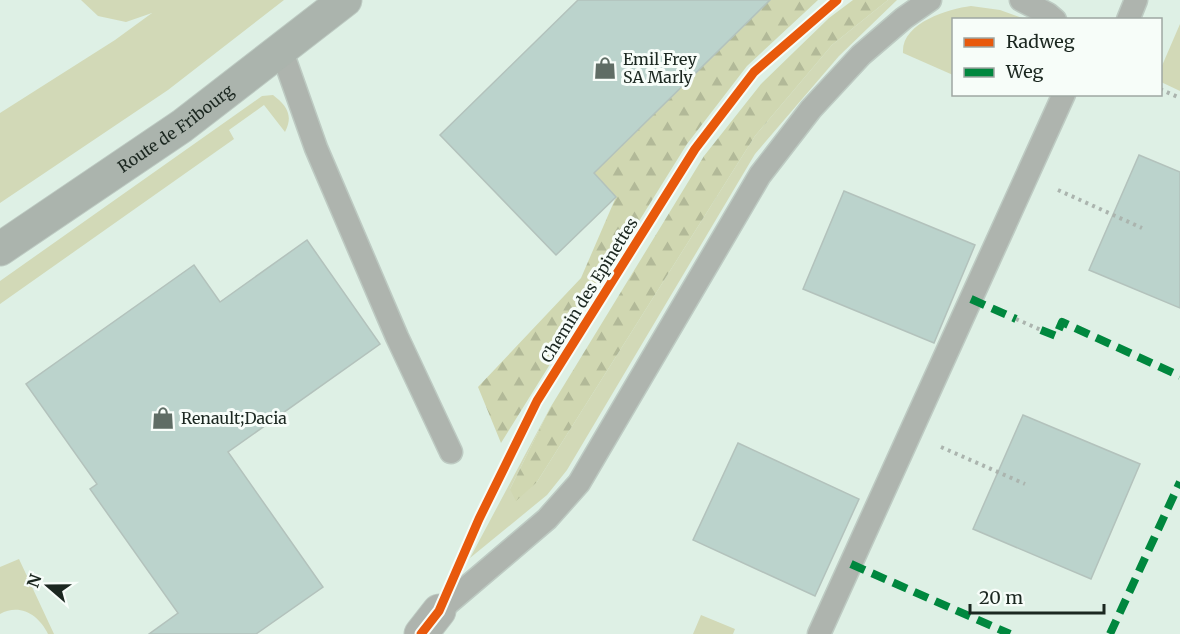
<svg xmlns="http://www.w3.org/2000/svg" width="1180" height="634" viewBox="0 0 1180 634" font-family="Merriweather,serif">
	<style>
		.green { fill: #d2d9b7 }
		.forest { fill: url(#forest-firs) }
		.building { fill: #bbd3cc; stroke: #b3c2bc; stroke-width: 1.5 }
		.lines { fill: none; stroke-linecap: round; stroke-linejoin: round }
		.service-casing { stroke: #bdcac2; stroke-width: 25 }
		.minor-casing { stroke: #bdcac2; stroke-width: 35 }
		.secondary-casing { stroke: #bdcac2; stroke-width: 35 }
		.path { stroke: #abb4ae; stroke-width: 4; stroke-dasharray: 3 4.5; stroke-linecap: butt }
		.service { stroke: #aeb4ae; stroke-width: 22 }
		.minor { stroke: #aeb4ae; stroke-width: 33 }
		.secondary { stroke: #abb4ad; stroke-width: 33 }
		.quiet { stroke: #00873e; stroke-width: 8; stroke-dasharray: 15 8; stroke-linecap: butt }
		.cycleway-casing { stroke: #f7fdf9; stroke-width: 13 }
		.cycleway { stroke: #e8590c; stroke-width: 9 }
		.labels { text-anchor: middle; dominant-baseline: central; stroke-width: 6; stroke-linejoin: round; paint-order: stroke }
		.poi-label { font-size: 16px; fill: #1b2720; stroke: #f7fdf9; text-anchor: start }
		.street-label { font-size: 16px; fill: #1b2720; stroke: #f7fdf9 }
	</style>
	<defs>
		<pattern id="forest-firs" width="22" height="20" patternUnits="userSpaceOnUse" patternTransform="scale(1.5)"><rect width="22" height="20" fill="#d0d7b1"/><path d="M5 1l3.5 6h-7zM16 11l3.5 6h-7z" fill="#b2b998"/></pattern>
	</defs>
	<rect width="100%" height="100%" fill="#def0e5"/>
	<path class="green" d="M 81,0 L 284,0 L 168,90 L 0,203 L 0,113 L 115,40 L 152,13 L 126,22 L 98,16 Z
		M 888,0 L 897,0 L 839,56 L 755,154 L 567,470 L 547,495 L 470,558 L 550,408 L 510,489 L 537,482 L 755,136 L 832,45 Z
		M 971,6 L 1000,10 L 1025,19 L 954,20 L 953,75 L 903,53 C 901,23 948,9 971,6 Z
		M 1180,24 L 1180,91 L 1161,82 L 1161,68 Z
		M 273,95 C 286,105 294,115 285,132 L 264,105 L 229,130 L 234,139 L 0,304 L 0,281 L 262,96 Z
		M 19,559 L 54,634 L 48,634 C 39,615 20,603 0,614 L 0,567 Z
		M 701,615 L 735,629 L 733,634 L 693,634 Z"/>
	<path class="forest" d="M 770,0 L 818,0 L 747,66 L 687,144 L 501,443 L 478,387 L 581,278 L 616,197 L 594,173 Z
		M 853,0 L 888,0 L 832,45 L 755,136 L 537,482 L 516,501 L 510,489 L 550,408 L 704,156 L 761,84 L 829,18 Z"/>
	<path class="building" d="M 578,0 L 770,0 L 594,173 L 616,197 L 556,255 L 440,135 Z
		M 1139,155 L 1180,172 L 1180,308 L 1089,270 Z
		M 844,191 L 975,245 L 934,343 L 803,289 Z
		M 307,240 L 380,344 L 228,452 L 323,587 L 256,634 L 149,634 L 178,613 L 90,489 L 97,484 L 26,384 L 194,265 L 220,302 Z
		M 1023,415 L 1140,464 L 1091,579 L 973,529 Z
		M 738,443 L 859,499 L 815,596 L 693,540 Z"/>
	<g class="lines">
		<g class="service-casing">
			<path id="service" d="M 1021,0 L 1048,14 L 1055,20
				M 1128,20 L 1136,0
				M 281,49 L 316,148 L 397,337 L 451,452
				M 439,611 L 547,519 L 579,483 L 760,175 L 811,109 L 861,55 L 904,18 L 930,0
				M 819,634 L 1064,94"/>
		</g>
		<g class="minor-casing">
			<path id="minor" d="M 421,634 L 439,611"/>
		</g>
		<g class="secondary-casing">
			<g id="secondary">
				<path id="s1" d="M 0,249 L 182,126 L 345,0"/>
			</g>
		</g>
		<path class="path" d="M 1160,89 L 1180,98
			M 1058,190 L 1142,228
			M 1016,319 L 1041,330
			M 941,447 L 1025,484"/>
		<use href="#service" class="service"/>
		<use href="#minor" class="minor"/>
		<use href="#secondary" class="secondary"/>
		<path class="quiet" d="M 971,299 L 1016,319
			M 1041,330 L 1056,336 L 1062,322 L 1180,376
			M 851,564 L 1010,634
			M 1110,634 L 1180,482"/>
		<g class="cycleway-casing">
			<path id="cycleway" d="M 421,634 L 439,611 L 479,519 L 537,401 L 695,149 L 754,72 L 837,0"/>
		</g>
		<use href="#cycleway" class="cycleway"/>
	</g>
	<defs>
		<g id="shop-bare" transform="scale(1.8)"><path d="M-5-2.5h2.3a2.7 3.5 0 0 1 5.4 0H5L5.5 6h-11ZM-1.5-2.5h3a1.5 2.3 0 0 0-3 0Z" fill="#5f6d65" stroke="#f7fdf9" stroke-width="2.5" paint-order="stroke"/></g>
	</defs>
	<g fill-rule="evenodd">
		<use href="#shop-bare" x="605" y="68"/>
		<use href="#shop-bare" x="163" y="418"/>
	</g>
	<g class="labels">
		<g class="poi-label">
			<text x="623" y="59">Emil Frey<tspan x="623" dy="18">SA Marly</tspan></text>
			<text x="181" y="418">Renault;Dacia</text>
		</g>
		<g class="street-label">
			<text stroke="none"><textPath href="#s1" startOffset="213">Route de Fribourg</textPath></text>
			<text transform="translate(589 290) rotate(-58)">Chemin des Epinettes</text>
		</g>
	</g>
	<rect x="952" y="18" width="210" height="78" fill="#f7fdf9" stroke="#9fa7a2" stroke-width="1.5"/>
	<rect x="964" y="38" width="30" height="9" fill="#e8590c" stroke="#9fa7a2" stroke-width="1.5"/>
	<text x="1006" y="48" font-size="18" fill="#1b2720">Radweg</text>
	<rect x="964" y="68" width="30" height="9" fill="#00873e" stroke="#9fa7a2" stroke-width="1.5"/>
	<text x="1006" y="78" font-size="18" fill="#1b2720">Weg</text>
	<g transform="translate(48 586) rotate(290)" stroke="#f7fdf9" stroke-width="4.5" paint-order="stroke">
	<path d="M0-4.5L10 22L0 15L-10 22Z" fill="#1b2720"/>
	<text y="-9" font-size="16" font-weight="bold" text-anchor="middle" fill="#1b2720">N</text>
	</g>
	<path d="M970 604v9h134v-9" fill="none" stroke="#1b2720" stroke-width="3"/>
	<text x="979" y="604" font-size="18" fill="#1b2720" stroke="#f7fdf9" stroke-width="4.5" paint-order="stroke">20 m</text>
</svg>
